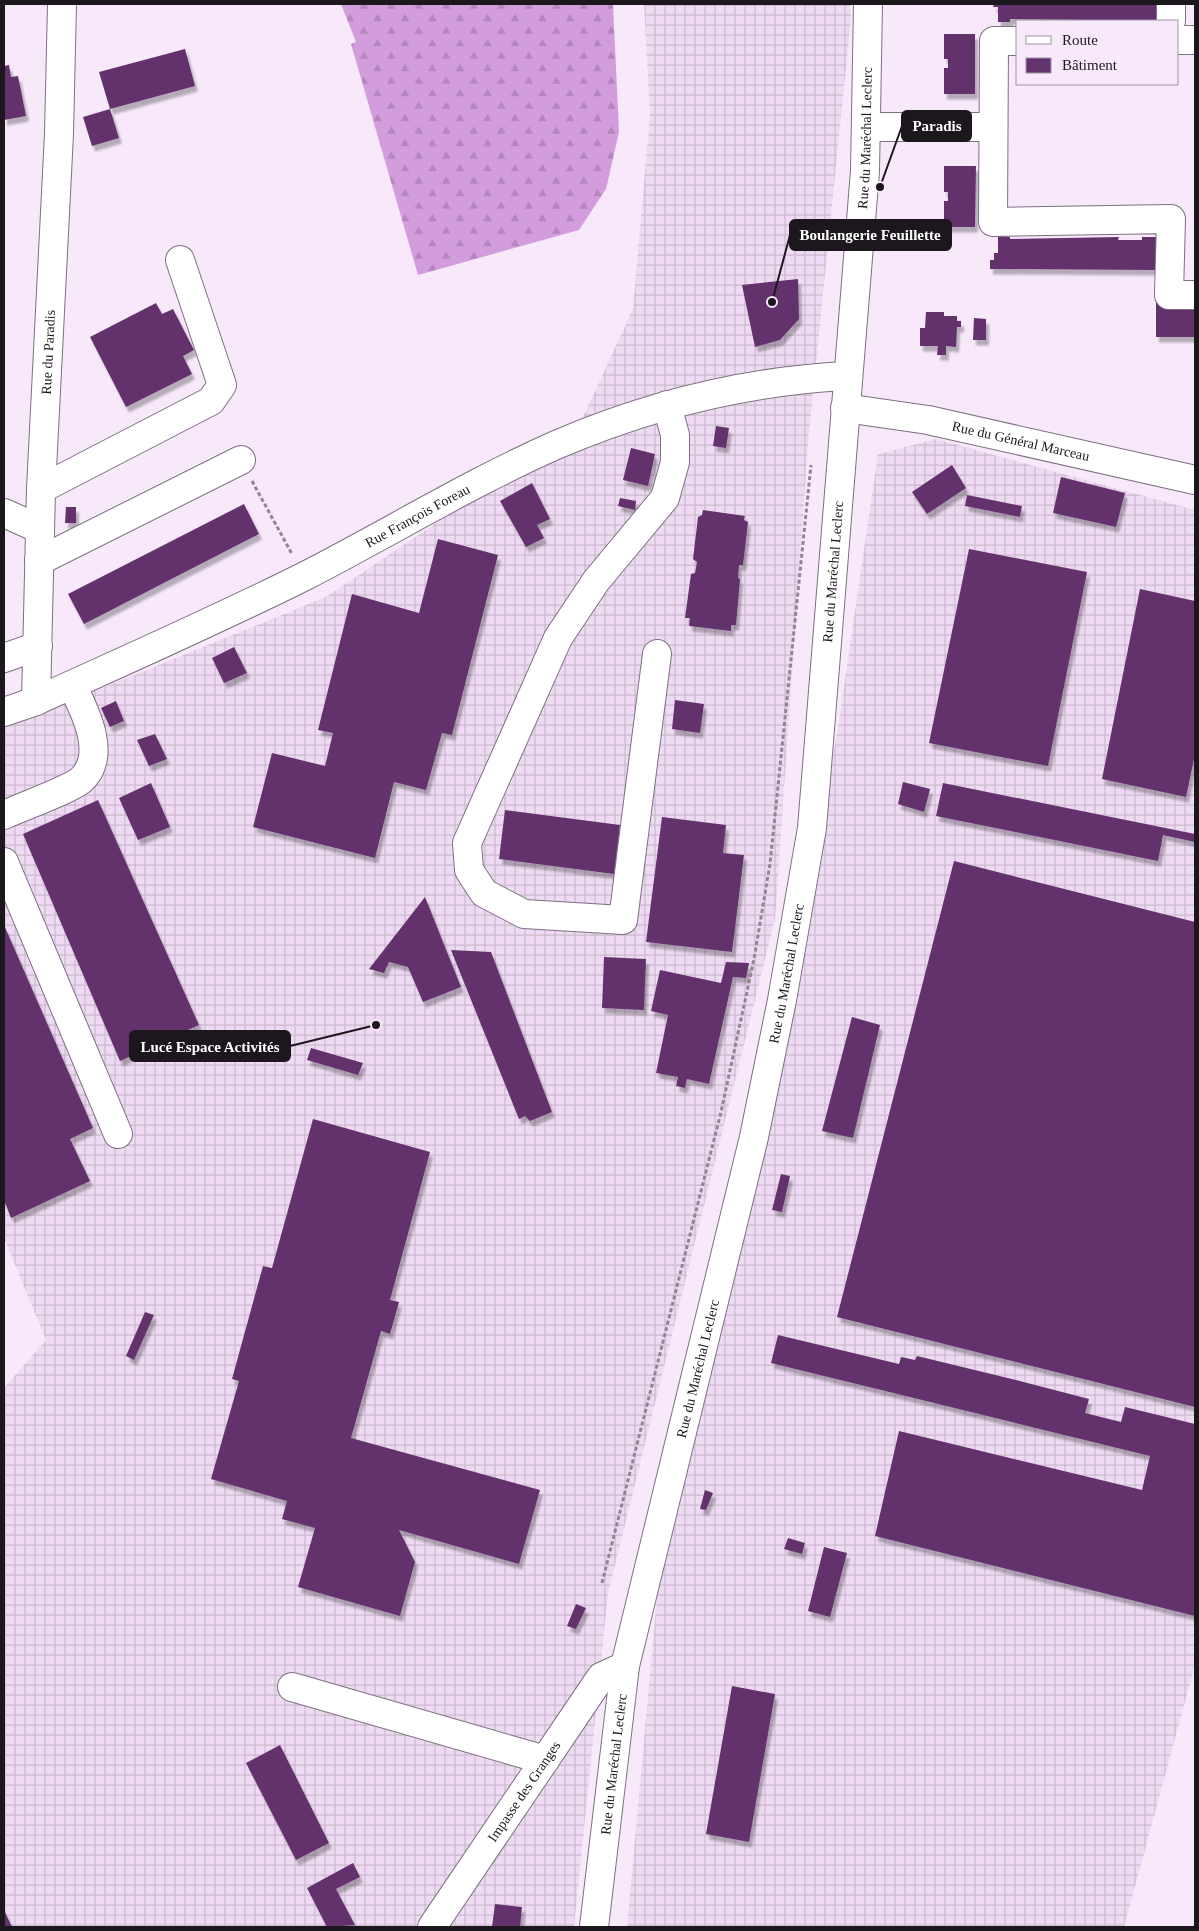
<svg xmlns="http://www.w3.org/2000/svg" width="1199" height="1931" viewBox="0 0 1199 1931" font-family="'Times New Roman',serif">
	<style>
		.industrial { fill: url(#industrial-grid) }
		.forest { fill: url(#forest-firs) }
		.building { fill: #63336d; filter: url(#shadow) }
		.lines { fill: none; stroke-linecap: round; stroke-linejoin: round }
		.minor-casing { stroke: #7d7080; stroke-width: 30 }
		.major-casing { stroke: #7d7080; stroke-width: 30 }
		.path { stroke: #908692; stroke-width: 3; stroke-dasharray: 4 2.5; stroke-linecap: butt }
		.minor { stroke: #fff; stroke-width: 28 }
		.major { stroke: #fff; stroke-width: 28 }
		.labels { text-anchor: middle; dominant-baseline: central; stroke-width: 5; stroke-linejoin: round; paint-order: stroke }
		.street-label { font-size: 14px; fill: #1c161d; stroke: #f7e8fa }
		.leader { fill: none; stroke: #1c161d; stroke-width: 2 }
		.callout-dot { fill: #1c161d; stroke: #f7e8fa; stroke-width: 2 }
		.callout { fill: #1c161d; stroke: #1c161d; stroke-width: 2 }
		.callout-label { font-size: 15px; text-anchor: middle; font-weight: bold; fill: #fff }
	</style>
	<defs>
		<pattern id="industrial-grid" width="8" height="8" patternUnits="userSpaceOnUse" patternTransform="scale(1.25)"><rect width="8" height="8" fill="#eedaf2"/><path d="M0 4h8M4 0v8" fill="none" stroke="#ccbacf"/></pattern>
		<pattern id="forest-firs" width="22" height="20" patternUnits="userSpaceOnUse" patternTransform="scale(1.25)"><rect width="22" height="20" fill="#d39ddd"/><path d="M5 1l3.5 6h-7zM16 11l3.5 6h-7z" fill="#b586bd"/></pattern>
		<filter id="shadow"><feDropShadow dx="3" dy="5.5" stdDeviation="1" flood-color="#0004"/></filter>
	</defs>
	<rect width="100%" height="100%" fill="#f7e8fa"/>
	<path class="industrial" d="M 644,4 L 850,4 L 851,18 L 808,442 L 775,919 L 608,1593 L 574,1927 L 4,1927 L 4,1388 L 46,1340 L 4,1238 L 4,728 L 326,597 L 578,428 L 633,309 L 650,116 Z
		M 936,439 L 1195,510 L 1195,1665 L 1124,1927 L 627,1927 L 657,1598 L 757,1184 L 838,728 L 878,454 Z"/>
	<path class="forest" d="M 341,4 L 613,4 L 619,132 L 606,189 L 579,230 L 418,275 L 351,44 L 356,42 Z"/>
	<path class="building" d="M 994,4 L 1156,4 L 1156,21 L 1010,19 L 1010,22 L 998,22 L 998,7 L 993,7 Z
		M 944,34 L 975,34 L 975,94 L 944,94 L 944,68 L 948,68 L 948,59 L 944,59 Z
		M 185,49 L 195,86 L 110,109 L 99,72 Z
		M 9,65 L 11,77 L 18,76 L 26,116 L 4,120 L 4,66 Z
		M 110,109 L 119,138 L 92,146 L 83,117 Z
		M 944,166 L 976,166 L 975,227 L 944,227 L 944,201 L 948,201 L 948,192 L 944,192 Z
		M 998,236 L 1010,237 L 1010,239 L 1119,237 L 1118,240 L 1142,240 L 1142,237 L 1156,237 L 1156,270 L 990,269 L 990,260 L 994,260 L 994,253 L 998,253 Z
		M 798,279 L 799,319 L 780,340 L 755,347 L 742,285 Z
		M 156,303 L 162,314 L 173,309 L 194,350 L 183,356 L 192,374 L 126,407 L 90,337 Z
		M 1156,303 L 1195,304 L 1195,337 L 1156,337 Z
		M 926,312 L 944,312 L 944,316 L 957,316 L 957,321 L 961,321 L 961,327 L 957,327 L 956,347 L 946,346 L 946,355 L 937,355 L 938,346 L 920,346 L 920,328 L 925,328 Z
		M 974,318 L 986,319 L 986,340 L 973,340 Z
		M 716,426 L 729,428 L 726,448 L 713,446 Z
		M 631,448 L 655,454 L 648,486 L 623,480 Z
		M 952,465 L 966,488 L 927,514 L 912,492 Z
		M 1061,477 L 1125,493 L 1116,527 L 1053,513 Z
		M 532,483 L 550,519 L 537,525 L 544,538 L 526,547 L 500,501 Z
		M 967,495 L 1022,506 L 1020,517 L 965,506 Z
		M 620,498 L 636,501 L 635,510 L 618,506 Z
		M 244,504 L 259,534 L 84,624 L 68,594 Z
		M 66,507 L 76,507 L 76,523 L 65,523 Z
		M 703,510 L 745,516 L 744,520 L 748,522 L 743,565 L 739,565 L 738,578 L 740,579 L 736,625 L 731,625 L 731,631 L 689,626 L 690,618 L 685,618 L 691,574 L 695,573 L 697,562 L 693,559 L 698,517 L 702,515 Z
		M 438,539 L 498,555 L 452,735 L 442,733 L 426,790 L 394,782 L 375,858 L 253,827 L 272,753 L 325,766 L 333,733 L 318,730 L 352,594 L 419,613 Z
		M 969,549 L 1087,572 L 1048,766 L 929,743 Z
		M 1140,589 L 1195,601 L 1195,754 L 1186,797 L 1102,779 Z
		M 234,647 L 247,673 L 224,683 L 212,658 Z
		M 675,700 L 704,704 L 700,733 L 672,729 Z
		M 116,701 L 124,721 L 110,727 L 101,708 Z
		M 155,734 L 167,759 L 149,766 L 137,740 Z
		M 903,782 L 930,789 L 924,812 L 898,804 Z
		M 151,783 L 170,827 L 138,840 L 119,798 Z
		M 943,783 L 1195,834 L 1195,842 L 1163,835 L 1158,861 L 936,816 Z
		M 98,800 L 199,1025 L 120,1061 L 23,834 Z
		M 505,810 L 620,825 L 614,874 L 499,859 Z
		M 662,817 L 726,825 L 723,853 L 744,855 L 732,952 L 646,942 Z
		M 954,861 L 1195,922 L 1195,1407 L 837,1317 Z
		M 425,897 L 461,987 L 423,1002 L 408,967 L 389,962 L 384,973 L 369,969 Z
		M 4,925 L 93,1128 L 70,1139 L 90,1181 L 11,1218 L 4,1200 Z
		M 451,950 L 491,952 L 552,1112 L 530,1121 L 525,1116 L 519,1119 Z
		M 604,957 L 646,959 L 644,1010 L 602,1008 Z
		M 726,962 L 749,963 L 746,978 L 733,977 L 709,1084 L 687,1079 L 685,1088 L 676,1086 L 678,1077 L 656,1073 L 668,1015 L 651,1011 L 660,970 L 721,983 Z
		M 852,1017 L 880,1025 L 853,1138 L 822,1131 Z
		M 311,1048 L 363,1063 L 358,1075 L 307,1060 Z
		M 313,1119 L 430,1152 L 390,1300 L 399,1302 L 390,1334 L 381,1331 L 351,1438 L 540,1490 L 519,1564 L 399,1530 L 415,1562 L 400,1616 L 298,1587 L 315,1528 L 282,1519 L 287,1501 L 211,1479 L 239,1381 L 232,1379 L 263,1266 L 272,1268 Z
		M 781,1174 L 790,1176 L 782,1212 L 772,1210 Z
		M 145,1312 L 154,1315 L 134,1360 L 126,1356 Z
		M 778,1335 L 899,1364 L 901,1357 L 915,1360 L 917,1356 L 1016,1380 L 1089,1399 L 1085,1413 L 1121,1422 L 1125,1407 L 1195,1424 L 1195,1616 L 875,1536 L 899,1431 L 1142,1490 L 1150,1456 L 771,1363 Z
		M 705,1490 L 713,1493 L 706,1510 L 700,1509 Z
		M 788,1538 L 805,1543 L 802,1554 L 784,1549 Z
		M 824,1547 L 847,1553 L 830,1617 L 808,1611 Z
		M 576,1604 L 586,1608 L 576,1629 L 567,1626 Z
		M 732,1686 L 775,1694 L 749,1842 L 706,1834 Z
		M 280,1745 L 329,1843 L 296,1860 L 246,1763 Z
		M 353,1863 L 360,1877 L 336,1889 L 355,1925 L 327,1927 L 307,1888 Z
		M 495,1904 L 522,1907 L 520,1927 L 492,1927 Z
		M 4,1910 L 12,1927 L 4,1927 Z"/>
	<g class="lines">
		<g class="minor-casing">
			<g id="minor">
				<path d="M 1171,21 L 1171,4"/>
				<path d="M 1178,40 L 1195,40"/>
				<path d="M 1018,41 L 994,41 L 993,222 L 1171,219 L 1169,295 L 1195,295"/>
				<path d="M 866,127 L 993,127"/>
				<path id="s1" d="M 845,408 L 928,420 L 1195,480"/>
				<path d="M 41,489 L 211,401 L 222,385 L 180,260"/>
				<path d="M 4,513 L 40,529"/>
				<path d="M 39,561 L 241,460"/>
				<path d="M 657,654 L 623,920 L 524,914 L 484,893 L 469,870 L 467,843 L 558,638 L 596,581 L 665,498 L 675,462 L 675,435 L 667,405"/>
				<path d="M 4,658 L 38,646"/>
				<path id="s2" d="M 36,701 L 41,489 L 59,134 L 62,4"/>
				<path id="s3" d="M 4,712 L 36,701 C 126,660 217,620 305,576 C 389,533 470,483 556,445 C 649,405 747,381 847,376"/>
				<path d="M 4,815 C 21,807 69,790 81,780 C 108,756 85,711 72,685"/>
				<path d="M 4,862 L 118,1134"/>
				<path d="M 292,1687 L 545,1760"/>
				<path id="s4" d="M 432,1927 L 601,1677 L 625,1666"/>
			</g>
		</g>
		<g class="major-casing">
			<g id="major">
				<path id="s5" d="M 594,1927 L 625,1666 L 754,1137 L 782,1000 L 812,828 L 865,171 L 868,4"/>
			</g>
		</g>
		<path class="path" d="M 252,481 L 292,554
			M 602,1583 L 721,1112 L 754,959 L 770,864 L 811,465"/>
		<use href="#minor" class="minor"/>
		<use href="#major" class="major"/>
	</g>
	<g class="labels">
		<g class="street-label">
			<text stroke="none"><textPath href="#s5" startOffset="1814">Rue du Maréchal Leclerc</textPath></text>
			<text stroke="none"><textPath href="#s2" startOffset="349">Rue du Paradis</textPath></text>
			<text stroke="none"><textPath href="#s1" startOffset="179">Rue du Général Marceau</textPath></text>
			<text stroke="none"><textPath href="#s3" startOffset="458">Rue François Foreau</textPath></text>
			<text stroke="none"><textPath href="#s5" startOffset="1379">Rue du Maréchal Leclerc</textPath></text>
			<text stroke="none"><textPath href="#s5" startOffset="974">Rue du Maréchal Leclerc</textPath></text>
			<text stroke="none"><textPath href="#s5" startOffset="569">Rue du Maréchal Leclerc</textPath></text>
			<text stroke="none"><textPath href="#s5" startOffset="164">Rue du Maréchal Leclerc</textPath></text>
			<text stroke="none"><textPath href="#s4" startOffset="164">Impasse des Granges</textPath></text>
		</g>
	</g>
	<path class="leader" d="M880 187L902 126M772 302L790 235M376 1025L290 1046"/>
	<g class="callout-dot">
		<circle cx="880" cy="187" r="5"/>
		<circle cx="772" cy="302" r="5"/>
		<circle cx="376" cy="1025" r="5"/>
	</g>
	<g class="callout">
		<rect x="902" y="111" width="69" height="30" rx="5"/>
		<rect x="790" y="220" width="161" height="30" rx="5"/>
		<rect x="130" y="1031" width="160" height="30" rx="5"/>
	</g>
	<g class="callout-label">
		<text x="937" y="131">Paradis</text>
		<text x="870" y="240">Boulangerie Feuillette</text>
		<text x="210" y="1052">Lucé Espace Activités</text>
	</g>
	<rect width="1199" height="1931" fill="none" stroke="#1c161d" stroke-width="10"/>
	<rect x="1016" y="20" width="162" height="65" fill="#f7e8fa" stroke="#9f94a2"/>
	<rect x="1026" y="36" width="25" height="8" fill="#ffffff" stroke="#9f94a2"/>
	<text x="1062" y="45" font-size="15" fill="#1c161d">Route</text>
	<rect x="1026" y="58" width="25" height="15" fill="#63336d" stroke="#9f94a2"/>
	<text x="1062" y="70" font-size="15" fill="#1c161d">Bâtiment</text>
</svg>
